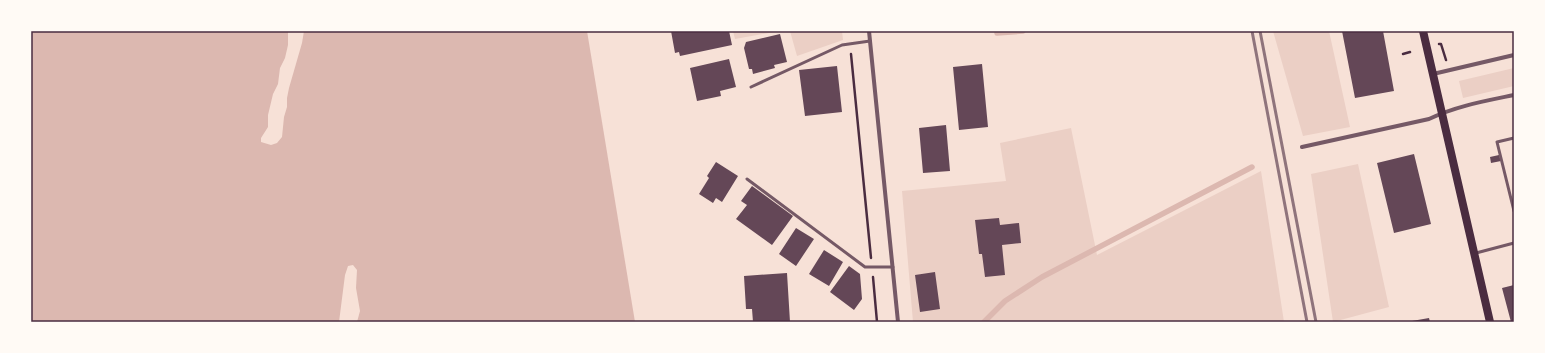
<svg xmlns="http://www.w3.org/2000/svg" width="1545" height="353" viewBox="0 0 1545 353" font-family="'IBM Plex Sans',sans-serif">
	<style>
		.green { fill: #ebcfc5 }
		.water { fill: #dcb8b0 }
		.pier { fill: #f7e1d7 }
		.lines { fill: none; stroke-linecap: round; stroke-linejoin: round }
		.stream { stroke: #dcb8b0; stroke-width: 5.5 }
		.building { fill: #644757 }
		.path { stroke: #4a2c40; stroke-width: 2.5 }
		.service { stroke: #755966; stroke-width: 3 }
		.minor { stroke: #755966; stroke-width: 4 }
		.secondary { stroke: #4a2c40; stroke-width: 8 }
		.rail { stroke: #8f747c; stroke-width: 3 }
		.neatline { fill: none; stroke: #4a2c40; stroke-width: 1.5 }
	</style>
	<rect width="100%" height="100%" fill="#f7e1d7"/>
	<path class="green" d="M 733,31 L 780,31 L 735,39 Z
		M 790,31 L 842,31 L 843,40 L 797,56 Z
		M 1273,31 L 1329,31 L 1350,127 L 1303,136 Z
		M 1514,68 L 1514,86 L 1463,98 L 1459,81 Z
		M 1071,128 L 1097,255 L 1261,171 L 1284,322 L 913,322 L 902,191 L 1006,181 L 1000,143 Z
		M 1358,164 L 1389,307 L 1333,322 L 1311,174 Z"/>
	<path class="water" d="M 31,31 L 587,31 L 635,322 L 31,322 Z"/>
	<path class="pier" d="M 288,31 L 304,31 L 302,43 L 289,88 L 287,98 L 287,107 L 284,117 L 282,137 L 277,143 L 271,145 L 261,142 L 261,138 L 268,127 L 268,115 L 273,94 L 278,84 L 280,68 L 285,58 L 288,45 Z
		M 353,265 L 357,270 L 356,288 L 360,311 L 357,322 L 339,322 L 345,275 L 348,266 Z"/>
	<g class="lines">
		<path class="stream" d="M 997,33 L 1023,31
			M 984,322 L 1005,301 L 1042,277 L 1252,167"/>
	</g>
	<path class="building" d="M 671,31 L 729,31 L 732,45 L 680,56 L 679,52 L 675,53 Z
		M 1342,31 L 1383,31 L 1394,91 L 1355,98 Z
		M 780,34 L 787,62 L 774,65 L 775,68 L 753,74 L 752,69 L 749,69 L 744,48 L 746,42 Z
		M 729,59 L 736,87 L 720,91 L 721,96 L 697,101 L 690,68 Z
		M 982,64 L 988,127 L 959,130 L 953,67 Z
		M 837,66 L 842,112 L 805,116 L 799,70 Z
		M 946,125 L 950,171 L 923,173 L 919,128 Z
		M 1414,154 L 1431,224 L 1394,233 L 1377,163 Z
		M 1499,155 L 1501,161 L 1491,163 L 1490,157 Z
		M 716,162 L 738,176 L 722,202 L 716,198 L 713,203 L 699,194 L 709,178 L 707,176 Z
		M 752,186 L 793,216 L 772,245 L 736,219 L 747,205 L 741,201 Z
		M 999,218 L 1000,225 L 1019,223 L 1021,243 L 1002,245 L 1005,275 L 985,277 L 982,254 L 979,254 L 975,220 Z
		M 796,228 L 814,239 L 796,266 L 779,254 Z
		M 824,250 L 843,262 L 829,286 L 809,274 Z
		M 849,266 L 860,274 L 862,299 L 854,310 L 830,292 Z
		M 935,272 L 940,309 L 920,312 L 915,275 Z
		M 787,273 L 790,322 L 753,322 L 752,309 L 746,309 L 744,276 Z
		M 1514,285 L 1514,322 L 1511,322 L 1502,288 Z
		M 1429,318 L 1430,322 L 1412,322 L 1412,321 Z"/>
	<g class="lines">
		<path class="path" d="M 1439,44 L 1441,44 L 1446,60
			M 851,54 L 871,258
			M 1403,54 L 1410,52
			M 873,277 L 877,322"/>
		<path class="service" d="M 751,87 L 842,45 L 870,41
			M 1514,138 L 1497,142 L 1514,211
			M 747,179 L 865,267 L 893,267
			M 1476,253 L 1514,243"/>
		<path class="minor" d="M 869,31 L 898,322
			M 1433,74 L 1514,55
			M 1302,147 L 1429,119 C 1456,106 1485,101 1514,95"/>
		<path class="secondary" d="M 1423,31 L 1490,322"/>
		<path class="rail" d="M 1252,31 L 1307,322
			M 1260,31 L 1316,322"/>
	</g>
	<rect width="1545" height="353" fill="none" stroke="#fffaf5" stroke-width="64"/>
	<rect x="32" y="32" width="1481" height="289" class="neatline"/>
</svg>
